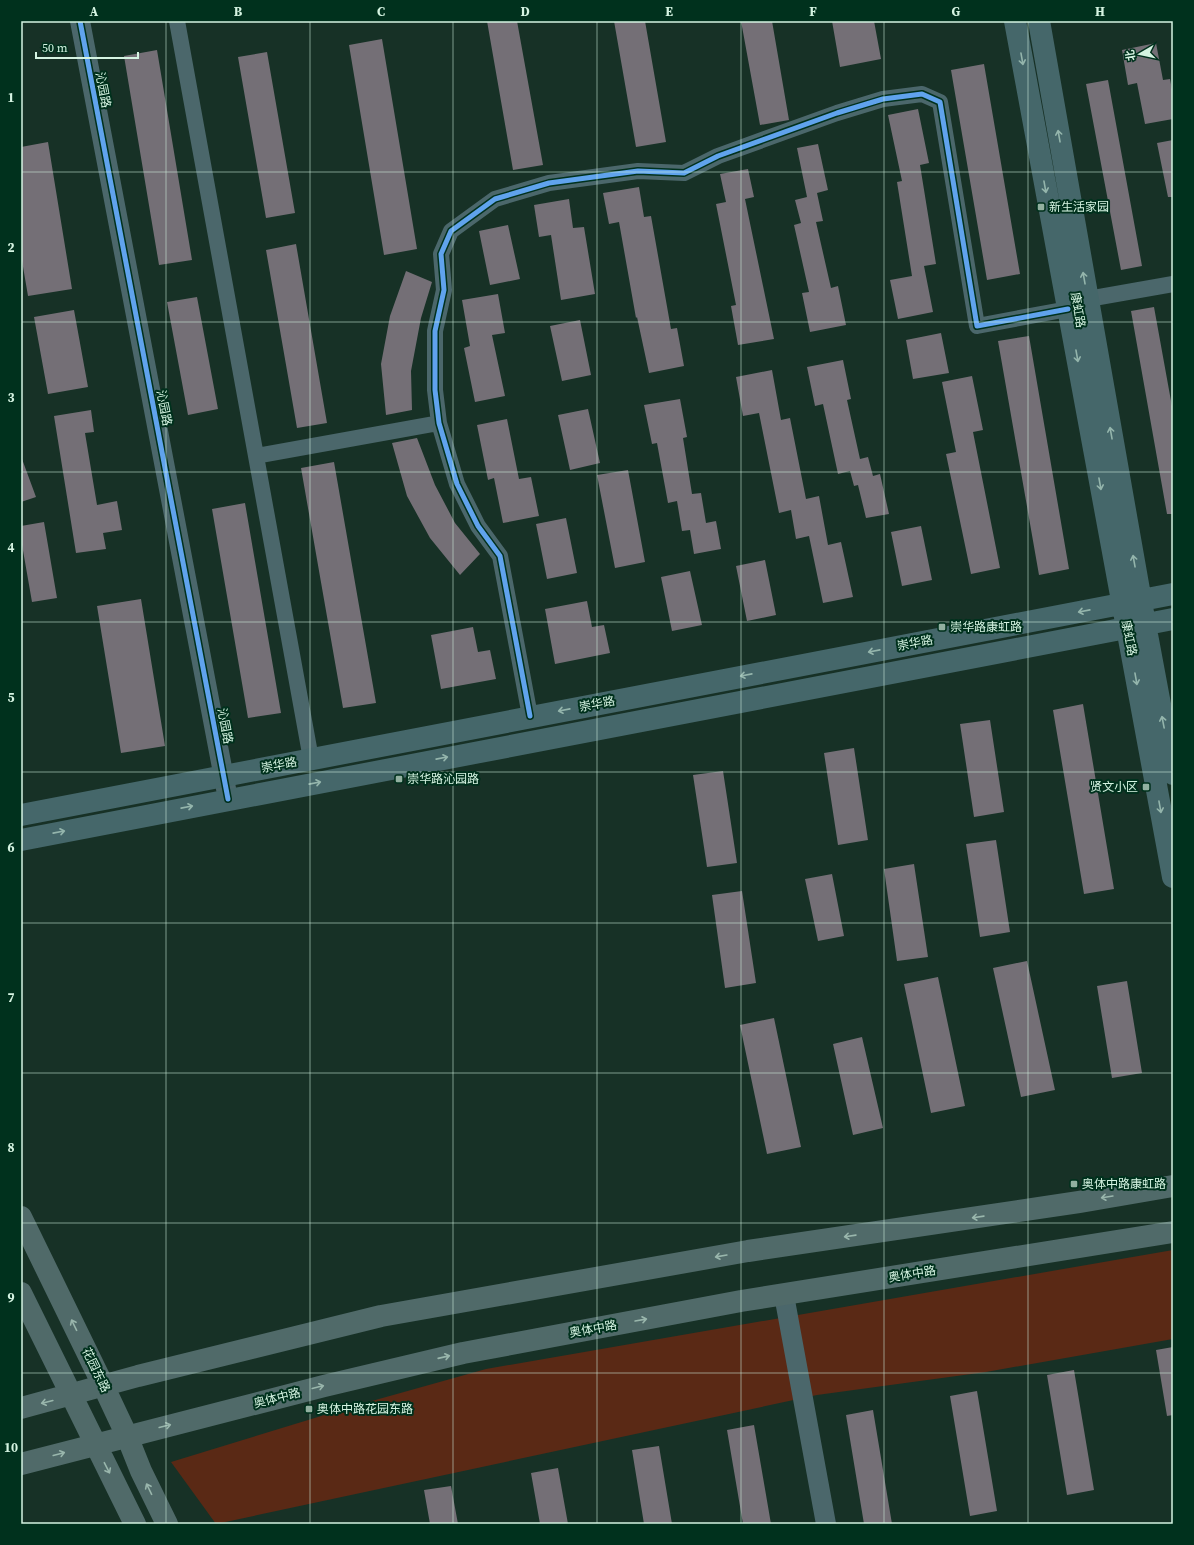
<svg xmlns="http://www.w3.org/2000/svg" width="1194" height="1545" viewBox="0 0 1194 1545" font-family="'Source Serif 4','Noto Sans SC',serif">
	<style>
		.green { fill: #5a2915 }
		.building { fill: #746f76 }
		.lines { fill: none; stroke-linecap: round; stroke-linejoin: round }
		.minor { stroke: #4b676b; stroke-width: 16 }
		.tertiary { stroke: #4b676b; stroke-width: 20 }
		.secondary { stroke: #45676a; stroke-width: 22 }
		.primary { stroke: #506a69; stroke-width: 22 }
		.cycleway-casing { stroke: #00311d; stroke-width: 8 }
		.cycleway { stroke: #60a3ed; stroke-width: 5 }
		.oneway { stroke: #94b5ac }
		.oneway2 { stroke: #99b6ac }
		.grid { fill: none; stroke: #d5f4e2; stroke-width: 1; stroke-opacity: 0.55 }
		.poi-dot { fill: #92b0a0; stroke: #00311d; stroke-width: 1.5 }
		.labels { text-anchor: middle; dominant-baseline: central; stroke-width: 4; stroke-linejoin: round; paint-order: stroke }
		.street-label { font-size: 12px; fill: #d5f4e2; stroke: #00311d }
		.poi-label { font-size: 12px; fill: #d5f4e2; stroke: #00311d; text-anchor: start }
		.neatline { fill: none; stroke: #d5f4e2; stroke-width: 1.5 }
		.grid-label { font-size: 13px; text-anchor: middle; font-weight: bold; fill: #d5f4e2 }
	</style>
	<rect width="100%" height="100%" fill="#173126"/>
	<path class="green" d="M 1173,1250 L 1173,1339 L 986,1372 L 817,1395 L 216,1524 L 171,1462 L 354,1406 L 486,1369 Z"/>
	<path class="building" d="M 487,21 L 517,21 L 543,165 L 513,170 Z
		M 614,21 L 645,21 L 666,142 L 636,147 Z
		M 741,21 L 772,21 L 789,120 L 760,125 Z
		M 832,21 L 874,21 L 881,59 L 840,67 Z
		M 382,39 L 417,249 L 384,255 L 349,45 Z
		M 1156,43 L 1163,80 L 1170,79 L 1173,95 L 1173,119 L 1145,124 L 1137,83 L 1128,85 L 1122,50 Z
		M 157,50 L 192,260 L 159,265 L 124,56 Z
		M 267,52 L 295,213 L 266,218 L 238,57 Z
		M 984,64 L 1020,274 L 987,280 L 951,70 Z
		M 1108,80 L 1142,266 L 1121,270 L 1086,84 Z
		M 918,109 L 929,163 L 920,165 L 936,264 L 924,266 L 933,312 L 898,319 L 890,280 L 912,276 L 897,182 L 902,181 L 888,115 Z
		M 1173,140 L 1173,197 L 1168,197 L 1157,143 Z
		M 48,142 L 72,289 L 28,296 L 21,255 L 21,147 Z
		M 818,144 L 828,190 L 817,193 L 823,221 L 816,222 L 831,288 L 838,286 L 846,325 L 810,332 L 802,293 L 809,292 L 794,225 L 801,223 L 795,200 L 807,197 L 797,148 Z
		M 748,169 L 754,197 L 745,199 L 774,339 L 738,345 L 731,306 L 736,305 L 716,204 L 726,202 L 720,174 Z
		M 639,187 L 644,217 L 651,216 L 671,329 L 677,328 L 684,366 L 649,373 L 637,317 L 636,318 L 619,222 L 609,224 L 603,193 Z
		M 569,199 L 573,228 L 584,227 L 595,294 L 561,300 L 551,235 L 539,237 L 534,205 Z
		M 508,225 L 520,279 L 490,285 L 479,231 Z
		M 296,244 L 327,423 L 297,428 L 266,250 Z
		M 406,271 L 432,282 L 421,318 L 411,371 L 412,410 L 386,415 L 381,364 L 390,316 Z
		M 498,294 L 505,333 L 492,335 L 505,396 L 475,402 L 464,348 L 470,346 L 462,300 Z
		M 197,297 L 218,409 L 188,415 L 167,302 Z
		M 1154,307 L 1173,412 L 1173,514 L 1167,514 L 1131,311 Z
		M 74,310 L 88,387 L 48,394 L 34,317 Z
		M 580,320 L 591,375 L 562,381 L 550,326 Z
		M 941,333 L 949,373 L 913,379 L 906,340 Z
		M 1029,336 L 1069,569 L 1039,575 L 998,341 Z
		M 843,360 L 851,399 L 847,400 L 860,459 L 868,457 L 873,476 L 880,474 L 889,514 L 866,518 L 858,485 L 854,486 L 850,471 L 838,474 L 823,404 L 815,406 L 807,367 Z
		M 772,370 L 781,420 L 790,418 L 806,499 L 819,496 L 828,545 L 841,542 L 853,597 L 823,603 L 809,536 L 796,539 L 791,510 L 779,513 L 759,413 L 743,416 L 736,377 Z
		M 972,376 L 983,430 L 973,432 L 1000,568 L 971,574 L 946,454 L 956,452 L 942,382 Z
		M 680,399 L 687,437 L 683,438 L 692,494 L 701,493 L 706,523 L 716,521 L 721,549 L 694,554 L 690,530 L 682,531 L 677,501 L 668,503 L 657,443 L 652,444 L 644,405 Z
		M 588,409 L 600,463 L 570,470 L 558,415 Z
		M 91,410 L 94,432 L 85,433 L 97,505 L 117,501 L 122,530 L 103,533 L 106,549 L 76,553 L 54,416 Z
		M 507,419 L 519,479 L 531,477 L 539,516 L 503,523 L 494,478 L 488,480 L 477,425 Z
		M 417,438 L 435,485 L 455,523 L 480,554 L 460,575 L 430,538 L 407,496 L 392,443 Z
		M 21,459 L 22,459 L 36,497 L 21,502 Z
		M 334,462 L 376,703 L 343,708 L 301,468 Z
		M 628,470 L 645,562 L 615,568 L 597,475 Z
		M 245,503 L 281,713 L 248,718 L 212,509 Z
		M 566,518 L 577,573 L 547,579 L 536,524 Z
		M 44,522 L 57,598 L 32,602 L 21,539 L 21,526 Z
		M 921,526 L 932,580 L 902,586 L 891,532 Z
		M 765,560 L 776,615 L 747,621 L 736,566 Z
		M 690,571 L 702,625 L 672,631 L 661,577 Z
		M 141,599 L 165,746 L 121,753 L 97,606 Z
		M 587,601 L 592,627 L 604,625 L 610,653 L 555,664 L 545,609 Z
		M 473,627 L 478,652 L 490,650 L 496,679 L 441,689 L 431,635 Z
		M 1083,704 L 1114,889 L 1084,894 L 1053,710 Z
		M 990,720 L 1004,812 L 974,817 L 960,724 Z
		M 854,748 L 868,840 L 838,845 L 824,753 Z
		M 723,771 L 737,863 L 707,867 L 693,775 Z
		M 996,840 L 1010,932 L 980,937 L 966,844 Z
		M 914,864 L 928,957 L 897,961 L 884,869 Z
		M 832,874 L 844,936 L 818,941 L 805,879 Z
		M 742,891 L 756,983 L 725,988 L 712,895 Z
		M 1027,961 L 1055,1090 L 1021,1097 L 993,968 Z
		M 938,977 L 965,1106 L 931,1113 L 904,984 Z
		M 1127,981 L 1142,1073 L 1112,1078 L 1097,986 Z
		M 774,1018 L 801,1147 L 767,1154 L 740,1025 Z
		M 862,1037 L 883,1128 L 853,1135 L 833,1044 Z
		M 1173,1347 L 1173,1415 L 1167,1416 L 1156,1350 Z
		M 1074,1370 L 1094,1490 L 1067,1495 L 1047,1375 Z
		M 977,1391 L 997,1511 L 970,1516 L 950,1396 Z
		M 873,1410 L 892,1524 L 864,1524 L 846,1415 Z
		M 754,1425 L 771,1524 L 743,1524 L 727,1430 Z
		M 659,1446 L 672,1524 L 644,1524 L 632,1450 Z
		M 558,1468 L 568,1524 L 540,1524 L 531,1473 Z
		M 451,1486 L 458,1524 L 430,1524 L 424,1490 Z"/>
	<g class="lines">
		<path class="minor" d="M 177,21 L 311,759
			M 1088,299 L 1173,284
			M 256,456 L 439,423
			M 530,716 L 500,556 L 478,526 L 457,484 L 439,423 L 435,390 L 435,331 L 444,290 L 441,254 L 451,231 L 495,199 L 549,183 L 638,171 L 684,173 L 718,156 L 837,113 L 883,99 L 922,94 L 940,102 L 977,326 L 1068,309"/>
		<path class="tertiary" d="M 80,21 L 228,799
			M 784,1295 L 826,1524"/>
		<path class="secondary" d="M 1015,21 L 1173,877
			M 1039,21 L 1145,624 L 1173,774
			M 21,815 L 1173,594
			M 21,840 L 1173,619"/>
		<path class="primary" d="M 21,1217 L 103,1385 L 127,1436 L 141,1471 L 167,1524
			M 21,1293 L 135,1524
			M 21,1408 L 138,1376 L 381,1316 L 748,1251 L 1079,1202 L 1173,1186
			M 21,1464 L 324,1386 L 463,1353 L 741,1301 L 1173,1232"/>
		<g class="cycleway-casing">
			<path id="cycleway" d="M 80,21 L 228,799
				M 530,716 L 500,556 L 478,526 L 457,484 L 439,423 L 435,390 L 435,331 L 444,290 L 441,254 L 451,231 L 495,199 L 549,183 L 638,171 L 684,173 L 718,156 L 837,113 L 883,99 L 922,94 L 940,102 L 977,326 L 1068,309"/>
		</g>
		<use href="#cycleway" class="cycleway"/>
	</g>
	<defs><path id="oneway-shaft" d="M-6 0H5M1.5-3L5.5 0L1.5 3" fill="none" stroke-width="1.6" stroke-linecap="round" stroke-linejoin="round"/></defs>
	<g class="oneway">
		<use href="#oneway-shaft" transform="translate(1022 59) rotate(80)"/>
		<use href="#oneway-shaft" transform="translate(1059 136) rotate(-100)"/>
		<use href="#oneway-shaft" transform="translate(1045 187) rotate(80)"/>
		<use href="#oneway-shaft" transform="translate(1084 278) rotate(-100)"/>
		<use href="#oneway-shaft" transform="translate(1077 356) rotate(80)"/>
		<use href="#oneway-shaft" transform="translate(1111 433) rotate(-100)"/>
		<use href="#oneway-shaft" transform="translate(1100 484) rotate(80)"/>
		<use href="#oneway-shaft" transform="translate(1134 561) rotate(-100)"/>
		<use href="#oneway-shaft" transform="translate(1084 611) rotate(169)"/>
		<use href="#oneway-shaft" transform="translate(874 651) rotate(169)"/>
		<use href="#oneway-shaft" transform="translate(746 675) rotate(169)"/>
		<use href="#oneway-shaft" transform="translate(1136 679) rotate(80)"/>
		<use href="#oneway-shaft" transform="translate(564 710) rotate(169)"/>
		<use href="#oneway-shaft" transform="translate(1163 722) rotate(-101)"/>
		<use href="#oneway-shaft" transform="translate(442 758) rotate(-11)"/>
		<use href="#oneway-shaft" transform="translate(315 783) rotate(-11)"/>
		<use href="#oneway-shaft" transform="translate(187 807) rotate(-11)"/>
		<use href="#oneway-shaft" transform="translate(1160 807) rotate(80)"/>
		<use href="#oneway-shaft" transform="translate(59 832) rotate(-11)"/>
	</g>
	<g class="oneway2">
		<use href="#oneway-shaft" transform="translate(1107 1197) rotate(171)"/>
		<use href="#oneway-shaft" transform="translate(978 1217) rotate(172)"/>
		<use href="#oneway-shaft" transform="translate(850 1236) rotate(172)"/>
		<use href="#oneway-shaft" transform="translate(721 1256) rotate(170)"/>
		<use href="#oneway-shaft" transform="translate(641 1320) rotate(-10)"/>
		<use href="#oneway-shaft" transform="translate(74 1325) rotate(-116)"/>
		<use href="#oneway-shaft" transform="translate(444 1357) rotate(-13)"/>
		<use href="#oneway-shaft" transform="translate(318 1387) rotate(-14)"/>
		<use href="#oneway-shaft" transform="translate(47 1402) rotate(166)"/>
		<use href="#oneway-shaft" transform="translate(165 1426) rotate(-14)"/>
		<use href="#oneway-shaft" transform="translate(59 1454) rotate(-15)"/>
		<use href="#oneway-shaft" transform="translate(107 1468) rotate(63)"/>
		<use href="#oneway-shaft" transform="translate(149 1489) rotate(-116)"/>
	</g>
	<path class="grid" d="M 166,21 L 166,1524M 310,21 L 310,1524M 453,21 L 453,1524M 597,21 L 597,1524M 741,21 L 741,1524M 884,21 L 884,1524M 1028,21 L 1028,1524M 21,172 L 1173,172M 21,322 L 1173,322M 21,472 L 1173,472M 21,622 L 1173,622M 21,772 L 1173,772M 21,923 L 1173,923M 21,1073 L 1173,1073M 21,1223 L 1173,1223M 21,1373 L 1173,1373"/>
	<g class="poi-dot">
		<rect x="1037" y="203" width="8" height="8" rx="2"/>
		<rect x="938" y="623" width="8" height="8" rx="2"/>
		<rect x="395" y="775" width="8" height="8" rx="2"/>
		<rect x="1142" y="783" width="8" height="8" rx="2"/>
		<rect x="1070" y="1180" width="8" height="8" rx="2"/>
		<rect x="305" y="1405" width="8" height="8" rx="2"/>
	</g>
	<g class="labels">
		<g class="street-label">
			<text transform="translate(103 90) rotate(79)">沁园路</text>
			<text transform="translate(1078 310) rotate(80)">康虹路</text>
			<text transform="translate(164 408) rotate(79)">沁园路</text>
			<text transform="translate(1129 638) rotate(79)">康虹路</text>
			<text transform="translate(915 643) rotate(-11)">崇华路</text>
			<text transform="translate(597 704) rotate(-11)">崇华路</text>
			<text transform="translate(225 726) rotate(79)">沁园路</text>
			<text transform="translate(279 765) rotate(-11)">崇华路</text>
			<text transform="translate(912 1274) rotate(-9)">奥体中路</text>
			<text transform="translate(593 1329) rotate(-10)">奥体中路</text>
			<text transform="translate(96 1370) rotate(64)">花园东路</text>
			<text transform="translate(277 1398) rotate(-14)">奥体中路</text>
		</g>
		<g class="poi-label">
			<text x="1049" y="207">新生活家园</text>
			<text x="950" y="627">崇华路康虹路</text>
			<text x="407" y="779">崇华路沁园路</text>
			<text x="1138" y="787" text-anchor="end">贤文小区</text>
			<text x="1082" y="1184">奥体中路康虹路</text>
			<text x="317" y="1409">奥体中路花园东路</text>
		</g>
	</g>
	<rect width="1194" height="1545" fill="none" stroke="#00311d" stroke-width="44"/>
	<g transform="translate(1140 54) rotate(261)" stroke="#00311d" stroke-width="3" paint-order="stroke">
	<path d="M0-3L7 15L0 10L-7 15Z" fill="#d5f4e2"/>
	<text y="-6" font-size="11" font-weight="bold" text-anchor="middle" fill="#d5f4e2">北</text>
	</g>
	<path d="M36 52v6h102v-6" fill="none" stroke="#d5f4e2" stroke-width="2"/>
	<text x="42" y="52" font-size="12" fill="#d5f4e2" stroke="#00311d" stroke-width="3" paint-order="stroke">50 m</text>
	<rect x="22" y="22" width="1150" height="1501" class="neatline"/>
	<g class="grid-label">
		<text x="94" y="16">A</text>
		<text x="238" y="16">B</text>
		<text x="381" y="16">C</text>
		<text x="525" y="16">D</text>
		<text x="669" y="16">E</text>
		<text x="813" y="16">F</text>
		<text x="956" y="16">G</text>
		<text x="1100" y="16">H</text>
		<text x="11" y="102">1</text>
		<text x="11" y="252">2</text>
		<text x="11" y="402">3</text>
		<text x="11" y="552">4</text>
		<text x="11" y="702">5</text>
		<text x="11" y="852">6</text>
		<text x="11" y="1002">7</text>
		<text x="11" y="1152">8</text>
		<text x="11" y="1302">9</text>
		<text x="11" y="1452">10</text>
	</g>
</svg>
